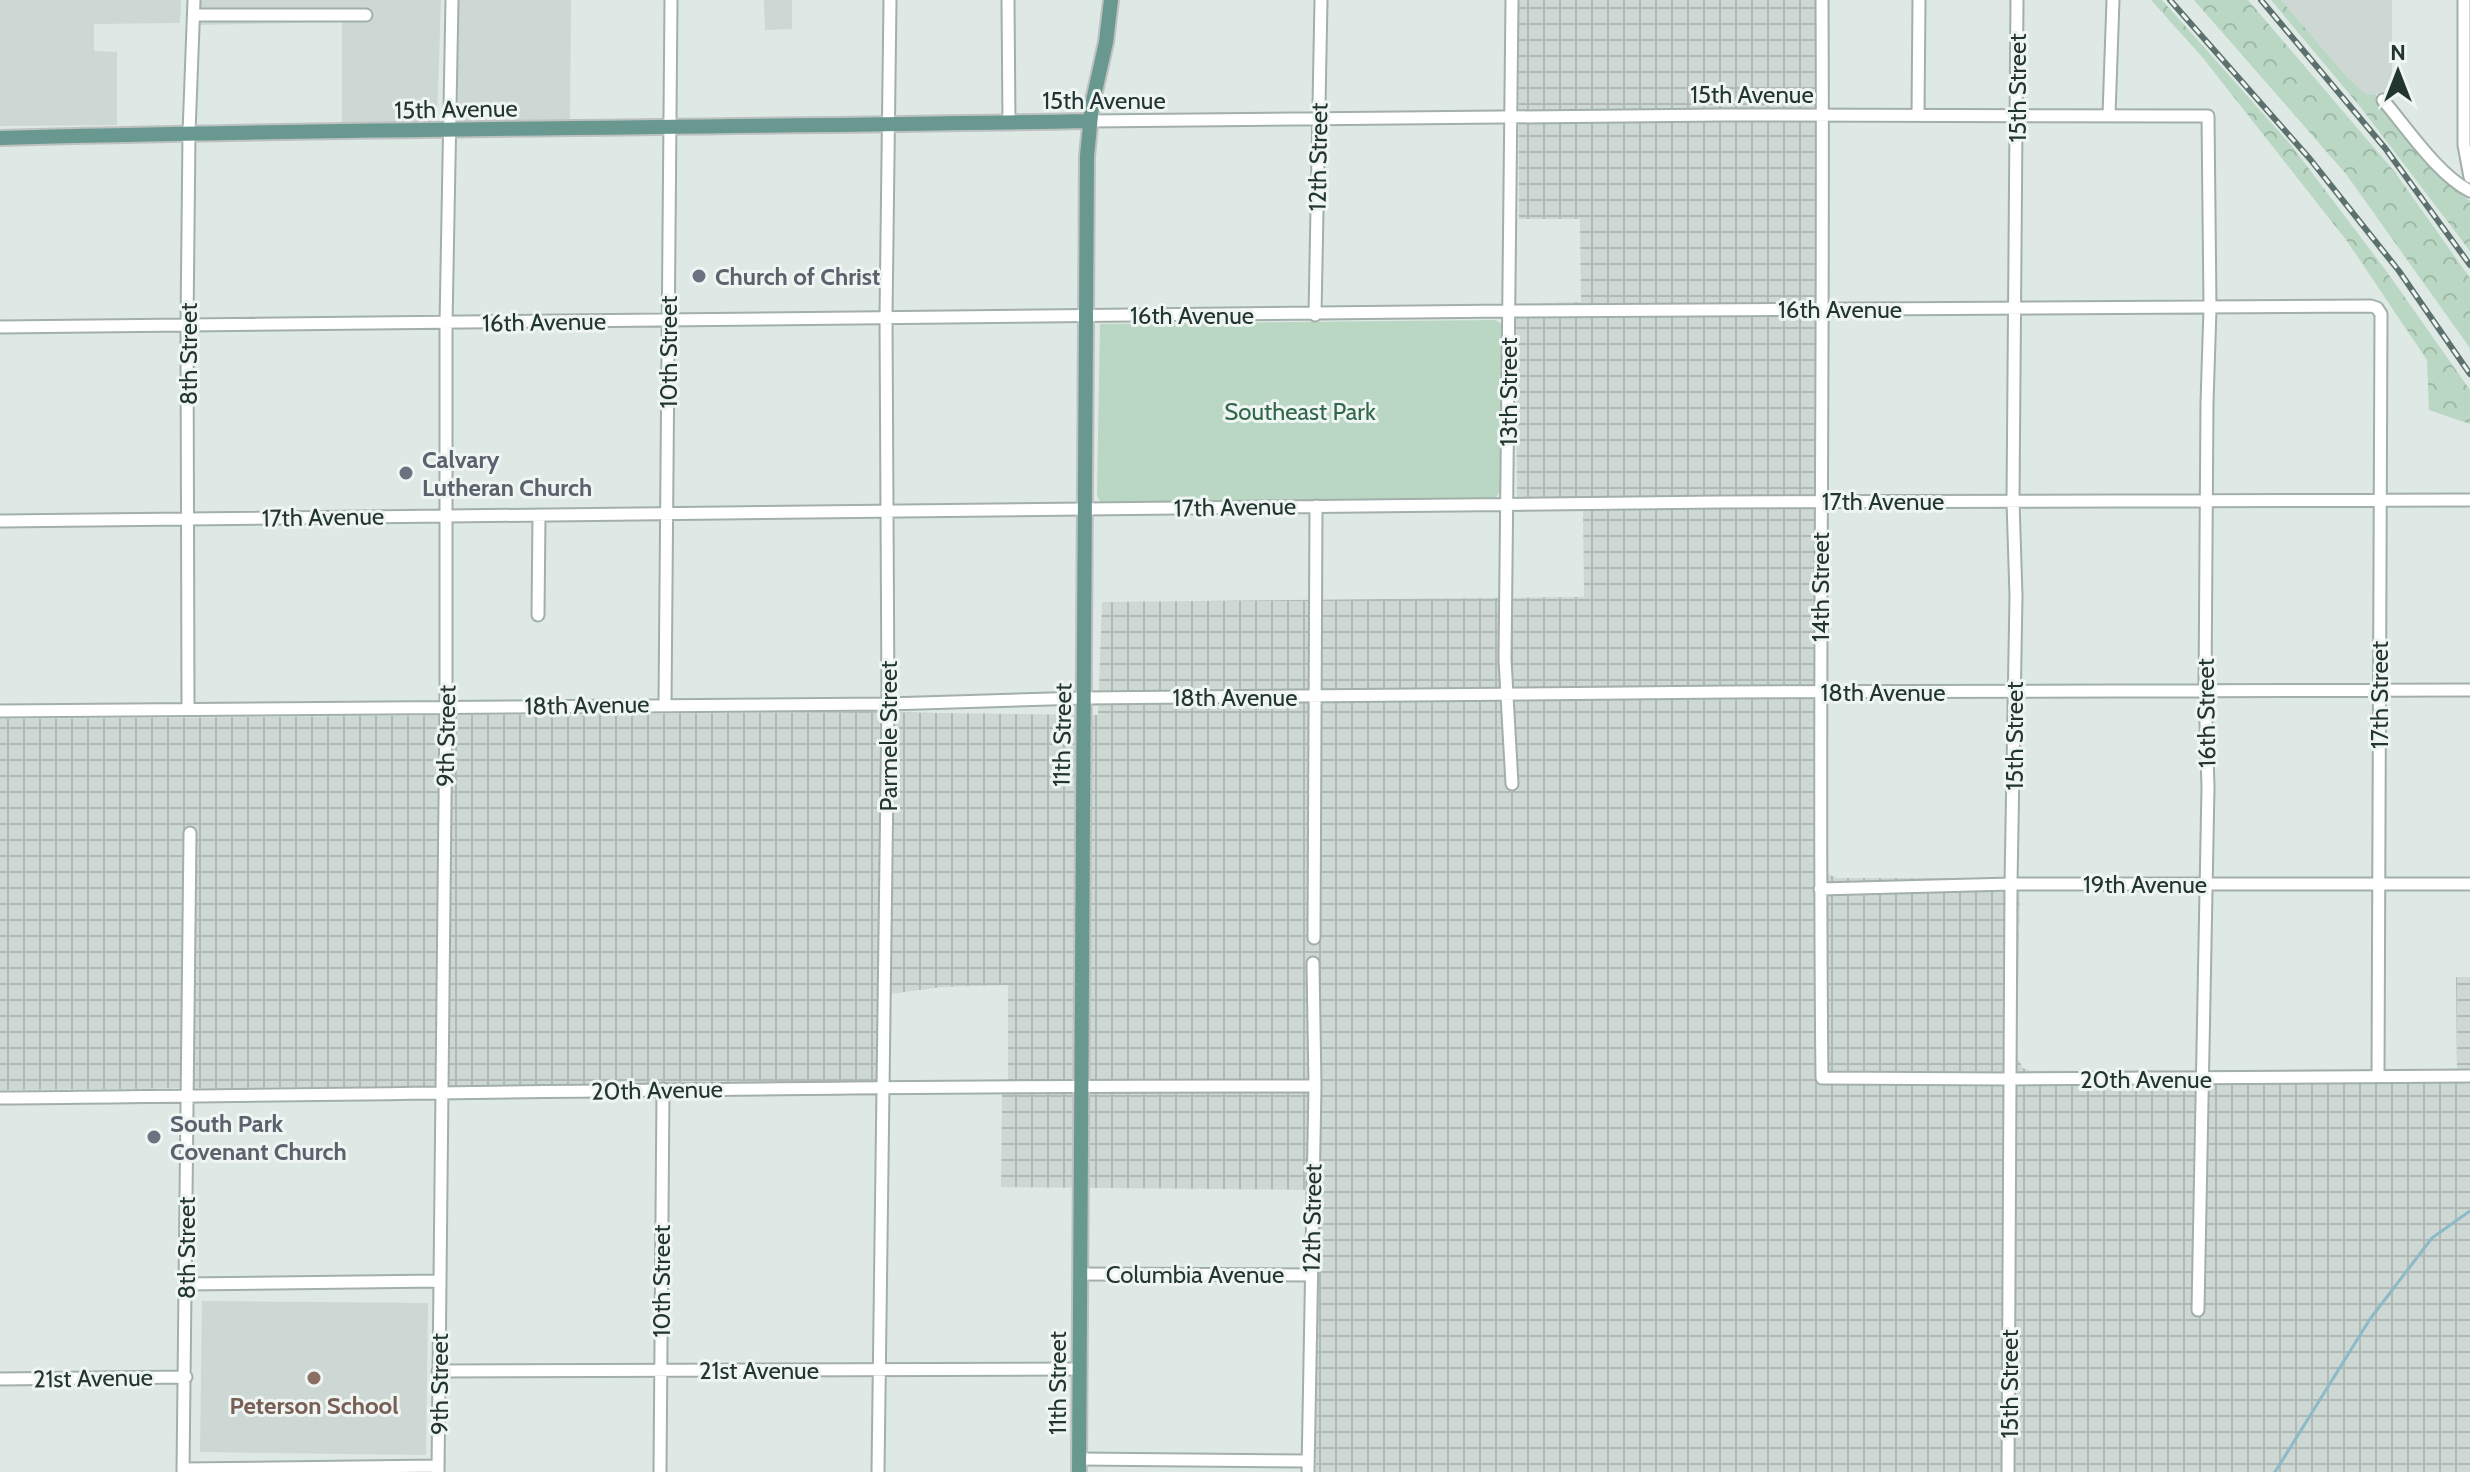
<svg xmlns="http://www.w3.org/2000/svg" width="2470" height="1472" viewBox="0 0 2470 1472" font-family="Cabin,sans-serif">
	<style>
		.built { fill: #cdd7d3 }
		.industrial { fill: url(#industrial-grid) }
		.forest { fill: url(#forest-crowns) }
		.green { fill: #b9d7c3 }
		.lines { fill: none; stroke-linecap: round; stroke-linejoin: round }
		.stream { stroke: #8cbac7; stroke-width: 3 }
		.minor-casing { stroke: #a2afab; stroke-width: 15 }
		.major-casing { stroke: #bdc2c1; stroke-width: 18 }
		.minor { stroke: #fff; stroke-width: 11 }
		.major { stroke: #68988f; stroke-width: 14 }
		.rail-casing { stroke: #5c716d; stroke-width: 6 }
		.rail { stroke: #eef5f2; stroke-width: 3; stroke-dasharray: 9; stroke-linecap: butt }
		.worship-dot { fill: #6b7280; stroke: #eef5f2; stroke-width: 3 }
		.education-dot { fill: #8d6e63; stroke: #eef5f2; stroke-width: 3 }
		.labels { text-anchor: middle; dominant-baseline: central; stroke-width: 6; stroke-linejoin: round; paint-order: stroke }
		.street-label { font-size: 24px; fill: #223531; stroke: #eef5f2 }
		.worship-label { font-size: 24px; font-weight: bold; fill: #5b616d; stroke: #eef5f2; text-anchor: start }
		.park-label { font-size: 24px; fill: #31674a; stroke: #eef5f2 }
		.education-label { font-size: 24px; font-weight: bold; fill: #785e54; stroke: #eef5f2 }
	</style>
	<defs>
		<pattern id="industrial-grid" width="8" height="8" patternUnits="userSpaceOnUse" patternTransform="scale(2)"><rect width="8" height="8" fill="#cdd7d3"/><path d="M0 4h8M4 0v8" fill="none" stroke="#b0b9b6"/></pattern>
		<pattern id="forest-crowns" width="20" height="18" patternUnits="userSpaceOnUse" patternTransform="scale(2)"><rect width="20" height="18" fill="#b9d7c3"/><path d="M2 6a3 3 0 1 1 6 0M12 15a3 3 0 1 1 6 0" fill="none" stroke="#9fb9a8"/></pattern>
	</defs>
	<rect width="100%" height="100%" fill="#dee8e4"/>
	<path class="built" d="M 0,0 L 181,0 L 180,23 L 94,24 L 94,51 L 117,52 L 117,125 L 0,126 Z
		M 198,0 L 441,0 L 437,119 L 430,122 L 342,123 L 342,22 L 198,25 Z
		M 457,0 L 571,0 L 570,121 L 466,122 L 458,117 Z
		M 764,0 L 792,0 L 792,29 L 765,30 Z
		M 2281,0 L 2392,0 L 2392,93 L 2367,95 L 2348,78 Z
		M 202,1301 L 428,1303 L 426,1455 L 200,1452 Z"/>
	<path class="industrial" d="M 1518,0 L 1829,0 L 1824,863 L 1825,870 L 1830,875 L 1837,878 L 2020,878 L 2017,1057 L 2023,1068 L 2031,1071 L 2457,1069 L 2456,977 L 2470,977 L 2470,1472 L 1316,1472 L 1317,1190 L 1001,1187 L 1002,1092 L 1008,1092 L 1008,985 L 942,987 L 890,994 L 886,1082 L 0,1090 L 0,719 L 863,712 L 1098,715 L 1102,602 L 1584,597 L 1583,510 L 1517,510 L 1516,304 L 1581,302 L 1580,219 L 1519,219 Z"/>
	<path class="forest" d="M 2151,0 L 2162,0 L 2291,145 L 2387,272 L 2470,390 L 2470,424 L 2429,410 L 2427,360 L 2347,241 L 2203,58 Z
		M 2194,0 L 2248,0 L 2394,171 L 2470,278 L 2470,348 L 2346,174 Z
		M 2271,0 L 2281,0 L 2348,78 L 2367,95 L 2375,94 L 2447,183 L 2470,201 L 2470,251 L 2362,109 Z"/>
	<path class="green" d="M 1495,320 L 1502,324 L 1503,487 L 1495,499 L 1105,503 L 1100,501 L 1097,496 L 1100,324 Z"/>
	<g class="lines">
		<path class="stream" d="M 2275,1472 L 2370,1319 L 2432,1238 L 2470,1211"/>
		<g class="minor-casing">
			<path id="minor" d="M 1008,0 L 1009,123
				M 1822,0 C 1824,359 1818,719 1822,1078 L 2010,1079 L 2470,1076
				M 2464,0 L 2464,145 L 2470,177
				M 194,15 L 366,15
				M 2383,100 C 2407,128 2438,175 2470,191
				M 1918,115 L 1919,0
				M 2109,115 L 2113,0
				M 1090,121 L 1722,115 L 2208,116 L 2210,308 L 2207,403 L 2205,691 L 2208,787 L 2198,1310
				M 1315,315 L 1321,0
				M 0,327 L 1509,311 L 2371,306 L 2377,308 L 2381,314 L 2378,1076
				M 0,521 L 1719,502 L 2470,500
				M 538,615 L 539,515
				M 665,704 L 671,0
				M 188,708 L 187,325 L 189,133 L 194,0
				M 0,711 L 888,704 L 1084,698 L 1727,692 L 2470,690
				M 1512,784 L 1505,660 L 1512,0
				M 1820,889 L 2011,884 L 2470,884
				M 1314,938 L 1316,506
				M 0,1098 C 438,1094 877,1085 1315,1086
				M 1079,1274 L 1311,1275
				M 185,1284 L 439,1281
				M 438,1371 L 1079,1369
				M 0,1379 L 186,1377
				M 1079,1459 L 1308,1461
				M 183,1469 L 438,1466
				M 183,1472 L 190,833
				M 438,1472 L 446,706 L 446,324 L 452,0
				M 660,1472 L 663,1089
				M 878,1472 L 888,704 L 886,317 L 890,0
				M 1308,1472 L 1315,1086 L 1313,963
				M 2008,1472 L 2011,884 L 2016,596 L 2013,501 L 2017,0"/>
		</g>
		<g class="major-casing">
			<path id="major" d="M 0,138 C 363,128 727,128 1090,121
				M 1079,1472 L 1087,156 L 1092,105 L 1106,42 L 1111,0"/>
		</g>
		<use href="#minor" class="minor"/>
		<use href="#major" class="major"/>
		<g class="rail-casing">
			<path id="rail" d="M 2170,0 L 2310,159 L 2399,271 L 2470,374
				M 2261,0 L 2385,148 L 2470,265"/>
		</g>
		<use href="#rail" class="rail"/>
	</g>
	<g class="worship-dot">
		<circle cx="699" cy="276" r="8"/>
		<circle cx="406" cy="473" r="8"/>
		<circle cx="154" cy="1137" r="8"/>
	</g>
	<circle class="education-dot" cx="314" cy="1378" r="8"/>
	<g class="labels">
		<g class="street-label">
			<text transform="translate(2017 88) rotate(-90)">15th Street</text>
			<text x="1752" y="94">15th Avenue</text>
			<text x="1104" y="100">15th Avenue</text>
			<text transform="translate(456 109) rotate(-1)">15th Avenue</text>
			<text transform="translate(1318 157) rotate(-89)">12th Street</text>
			<text x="1840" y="309">16th Avenue</text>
			<text x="1192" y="315">16th Avenue</text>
			<text transform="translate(544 322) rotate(-1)">16th Avenue</text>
			<text transform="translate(668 352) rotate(-90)">10th Street</text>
			<text transform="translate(188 354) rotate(-90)">8th Street</text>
			<text transform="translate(1508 392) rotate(-90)">13th Street</text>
			<text x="1883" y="501">17th Avenue</text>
			<text transform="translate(1235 507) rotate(-1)">17th Avenue</text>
			<text transform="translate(323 517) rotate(-1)">17th Avenue</text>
			<text transform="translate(1820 587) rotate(-90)">14th Street</text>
			<text x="1883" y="692">18th Avenue</text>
			<text transform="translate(2379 695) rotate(-90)">17th Street</text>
			<text x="1235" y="697">18th Avenue</text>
			<text transform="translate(587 705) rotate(-1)">18th Avenue</text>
			<text transform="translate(2206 713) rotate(-91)">16th Street</text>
			<text transform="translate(1062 735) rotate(-89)">11th Street</text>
			<text transform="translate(446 736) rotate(-89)">9th Street</text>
			<text transform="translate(888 736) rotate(-90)">Parmele Street</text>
			<text transform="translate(2014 736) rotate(-90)">15th Street</text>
			<text x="2145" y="884">19th Avenue</text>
			<text x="2146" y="1079">20th Avenue</text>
			<text transform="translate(657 1090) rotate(-1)">20th Avenue</text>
			<text transform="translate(1312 1218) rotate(-89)">12th Street</text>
			<text transform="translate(186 1248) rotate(-90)">8th Street</text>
			<text x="1195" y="1274">Columbia Avenue</text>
			<text transform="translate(661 1281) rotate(-90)">10th Street</text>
			<text x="759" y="1370">21st Avenue</text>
			<text transform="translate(93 1378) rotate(-1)">21st Avenue</text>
			<text transform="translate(1057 1383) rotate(-90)">11th Street</text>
			<text transform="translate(439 1384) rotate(-90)">9th Street</text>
			<text transform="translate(2009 1384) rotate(-90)">15th Street</text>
		</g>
		<g class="worship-label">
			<text x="715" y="276">Church of Christ</text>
			<text x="422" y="459">Calvary<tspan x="422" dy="28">Lutheran Church</tspan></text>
			<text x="170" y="1123">South Park<tspan x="170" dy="28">Covenant Church</tspan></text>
		</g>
		<g class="park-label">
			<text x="1300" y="411">Southeast Park</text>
		</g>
		<g class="education-label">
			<text x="314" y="1405">Peterson School</text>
		</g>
	</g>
	<g transform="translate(2398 72)" stroke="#eef5f2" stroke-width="6" paint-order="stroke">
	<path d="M0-6L14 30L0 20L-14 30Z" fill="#223531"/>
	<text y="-12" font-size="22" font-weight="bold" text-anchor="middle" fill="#223531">N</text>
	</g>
</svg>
